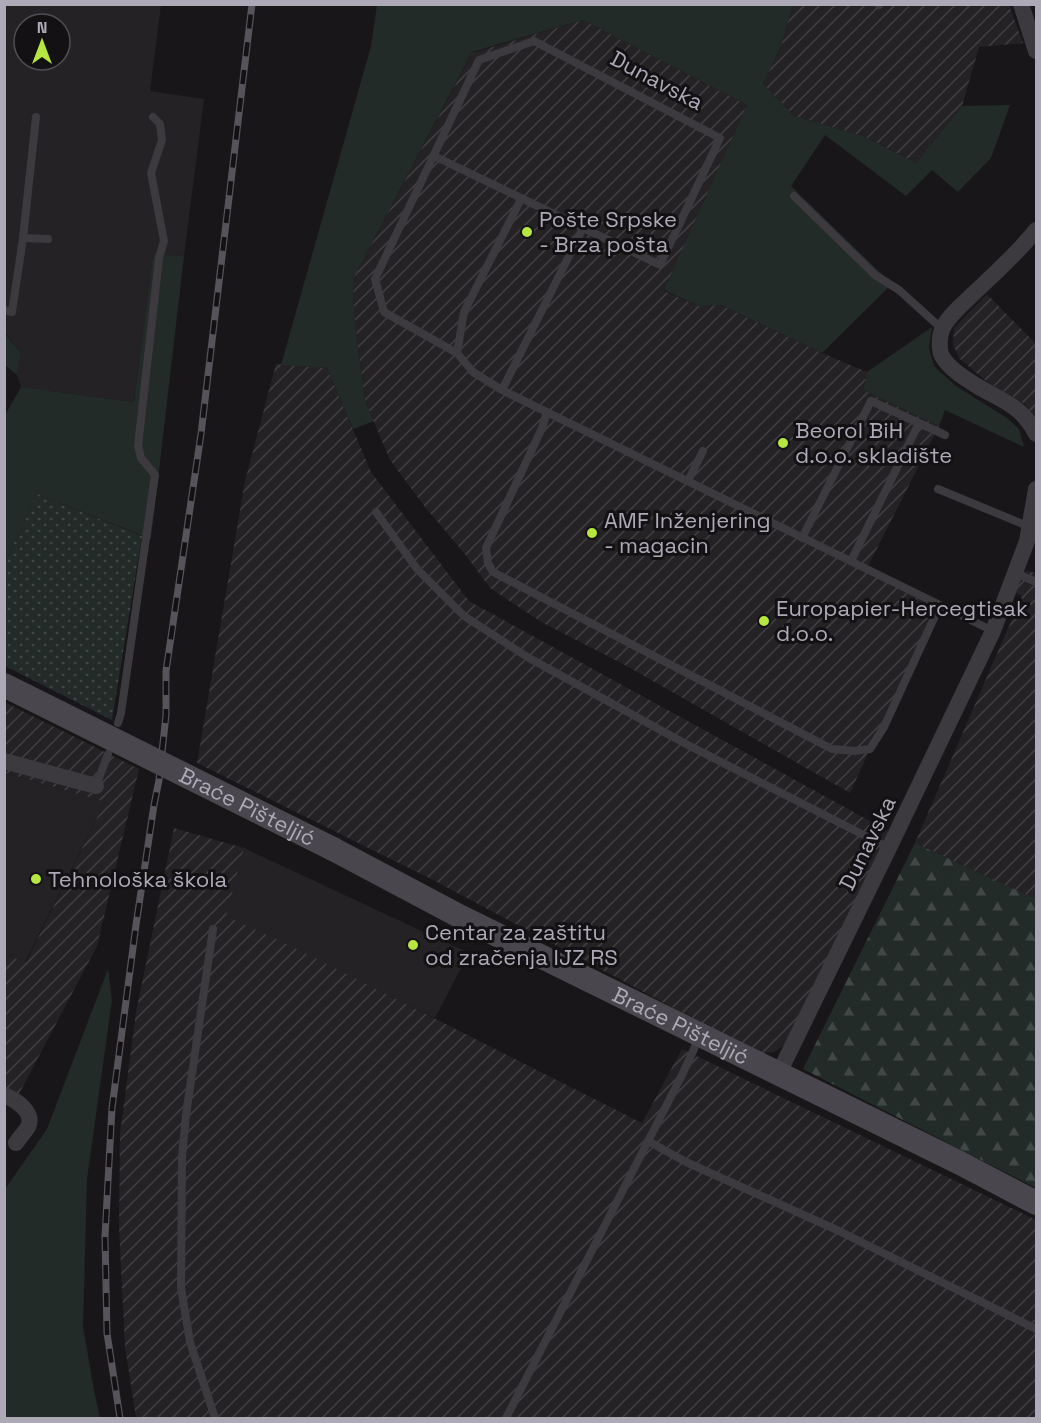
<svg xmlns="http://www.w3.org/2000/svg" width="1041" height="1423" viewBox="0 0 1041 1423" font-family="'Space Grotesk',sans-serif">
	<style>
		.built { fill: #242225; fill-rule: evenodd }
		.industrial { fill: url(#industrial-furrows) }
		.green { fill: #232b29 }
		.forest { fill: url(#forest-firs) }
		.park { fill: url(#park-dots) }
		.lines { fill: none; stroke-linecap: round; stroke-linejoin: round }
		.lane { stroke: #3c3a3f; stroke-width: 8 }
		.street { stroke: #3c3a3f; stroke-width: 16 }
		.secondary { stroke: #49464d; stroke-width: 24 }
		.rail-casing { stroke: #56535a; stroke-width: 7 }
		.rail { stroke: #131113; stroke-width: 4.5; stroke-dasharray: 14; stroke-linecap: butt }
		.secondary-bridge { stroke: #49464d; stroke-width: 24 }
		.poi-dot { fill: #b5e740; stroke: #131113; stroke-width: 2 }
		.labels { text-anchor: middle; dominant-baseline: central; stroke-width: 6; stroke-linejoin: round; paint-order: stroke }
		.street-label { font-size: 22px; fill: #aea9b7; stroke: #131113 }
		.poi-label { font-size: 22px; fill: #aea9b7; stroke: #131113; text-anchor: start }
	</style>
	<defs>
		<pattern id="industrial-furrows" width="10" height="10" patternUnits="userSpaceOnUse" patternTransform="scale(1.5)"><rect width="10" height="10" fill="#242225"/><path d="M-1 1l2-2M0 10L10 0M9 11l2-2" fill="none" stroke="#413f42"/></pattern>
		<pattern id="forest-firs" width="22" height="20" patternUnits="userSpaceOnUse" patternTransform="scale(1.5)"><rect width="22" height="20" fill="#232b29"/><path d="M5 1l3.5 6h-7zM16 11l3.5 6h-7z" fill="#404746"/></pattern>
		<pattern id="park-dots" width="8" height="8" patternUnits="userSpaceOnUse" patternTransform="scale(1.5)"><rect width="8" height="8" fill="#232b29"/><path d="M2 2h.1M6 6h.1" fill="none" stroke="#404746" stroke-width="1.8" stroke-linecap="round"/></pattern>
	</defs>
	<rect width="100%" height="100%" fill="#181618"/>
	<path class="built" d="M 5,5 L 161,5 L 150,91 L 204,99 L 184,256 L 153,254 L 134,402 L 21,387 L 17,375 L 21,352 L 5,333 ZM 24,24 L 60,24 L 60,60 L 24,60 Z
		M 4,773 L 105,802 L 25,962 L 5,955 Z
		M 244,848 L 469,953 L 435,1018 L 225,916 Z"/>
	<path class="industrial" d="M 793,5 L 1009,5 L 1023,43 L 979,47 L 962,106 L 916,163 L 863,136 L 794,116 L 763,84 L 781,46 Z
		M 583,20 L 747,105 L 664,291 L 699,306 L 721,305 L 822,353 L 867,372 L 863,390 L 939,426 L 867,568 L 940,605 L 870,749 L 850,793 L 623,664 L 543,623 L 490,588 L 464,553 L 425,507 L 390,460 L 365,401 L 357,341 L 353,298 L 354,277 L 472,53 Z
		M 987,294 L 1036,344 L 1036,420 L 1025,404 L 986,381 L 960,359 L 953,345 L 954,328 Z
		M 276,364 L 327,368 L 371,472 L 469,601 L 890,832 L 790,1034 L 783,1046 L 774,1052 L 763,1053 L 749,1048 L 433,880 L 197,763 L 245,481 Z
		M 1026,571 L 1036,573 L 1036,899 L 915,843 L 1022,596 L 1009,590 L 1015,573 Z
		M 4,702 L 139,769 L 97,946 L 19,1094 L 5,1089 L 5,955 L 26,962 L 105,802 L 5,773 Z
		M 174,828 L 244,848 L 226,916 L 295,948 L 642,1123 L 682,1049 L 1036,1220 L 1036,1418 L 136,1418 L 125,1347 L 119,1226 L 120,1134 L 136,1012 Z"/>
	<path class="green" d="M 377,5 L 793,5 L 781,46 L 763,84 L 794,116 L 863,136 L 916,163 L 962,106 L 1010,105 L 991,158 L 958,192 L 932,170 L 906,196 L 825,135 L 791,186 L 892,284 L 822,353 L 721,305 L 699,306 L 664,290 L 747,105 L 583,20 L 472,52 L 354,277 L 353,298 L 357,341 L 365,401 L 374,421 L 353,429 L 327,368 L 281,365 L 371,46 Z
		M 153,254 L 184,256 L 151,539 L 37,494 L 5,563 L 5,415 L 21,387 L 134,402 Z
		M 932,327 L 929,348 L 934,366 L 956,386 L 1007,418 L 1019,429 L 1024,447 L 945,410 L 939,426 L 863,390 L 867,372 Z
		M 4,333 L 21,352 L 17,375 L 5,365 Z
		M 108,969 L 112,1000 L 87,1179 L 83,1327 L 94,1390 L 100,1418 L 5,1418 L 5,1189 L 47,1129 Z"/>
	<path class="forest" d="M 915,843 L 1036,899 L 1036,1188 L 803,1069 Z"/>
	<path class="park" d="M 37,494 L 142,536 L 112,720 L 5,666 L 5,563 Z"/>
	<g class="lines">
		<path class="lane" d="M 879,4 L 879,5
			M 434,156 L 660,265 L 720,138 L 534,41 L 479,60 L 375,279 L 384,312 L 457,353 L 464,312 L 521,199
			M 794,196 L 875,275 L 899,290 L 942,329
			M 23,238 L 48,239
			M 4,310 L 12,312 L 23,238 L 36,117
			M 457,353 L 473,372 L 502,390 L 993,631
			M 502,390 L 583,228
			M 547,412 L 542,428 L 486,548 L 488,563 L 493,572 L 832,749 L 855,751 L 870,749 L 884,727 L 940,605
			M 688,481 L 703,451
			M 938,489 L 1030,527
			M 376,512 L 417,569 L 464,616 L 529,658 L 686,744 L 889,848
			M 802,538 L 871,401 L 945,435
			M 851,561 L 919,423
			M 1015,573 L 1036,582
			M 118,723 L 121,713 L 155,475 L 141,458 L 138,446 L 159,258 L 164,241 L 151,173 L 162,140 L 160,124 L 153,117
			M 96,786 L 108,754
			M 213,929 L 186,1115 L 182,1157 L 181,1288 L 190,1342 L 215,1418
			M 648,1141 L 686,1162 L 837,1230 L 1036,1329
			M 506,1418 L 682,1075 L 699,1038"/>
		<path class="street" d="M 1021,4 L 1036,51
			M 1036,230 C 1017,254 994,274 972,295 C 963,304 946,318 942,330 C 939,337 939,350 942,356 C 949,369 966,379 977,386 C 1003,401 1022,406 1036,434
			M 4,761 L 96,786
			M 779,1073 L 889,848 L 993,631 L 1027,541 L 1036,489
			M 4,1095 C 16,1100 35,1112 28,1127 C 25,1132 20,1137 16,1143"/>
		<path class="secondary" id="s1" d="M 333,849 L 461,917 L 960,1163 L 1036,1203"/>
		<g class="rail-casing">
			<path id="rail" d="M 120,1418 L 107,1333 L 105,1236 L 112,1108 L 136,925 L 154,805 L 159,780 L 166,715 L 166,671 L 201,434 L 252,4"/>
		</g>
		<use href="#rail" class="rail"/>
		<path class="secondary-bridge" id="s2" d="M 4,685 L 333,849"/>
	</g>
	<g class="poi-dot">
		<circle cx="527" cy="232" r="6"/>
		<circle cx="783" cy="443" r="6"/>
		<circle cx="592" cy="533" r="6"/>
		<circle cx="764" cy="621" r="6"/>
		<circle cx="36" cy="879" r="6"/>
		<circle cx="413" cy="945" r="6"/>
	</g>
	<g class="labels">
		<g class="street-label">
			<text transform="translate(657 80) rotate(28)">Dunavska</text>
			<text stroke="none"><textPath href="#s2" startOffset="272">Braće Pišteljić</textPath></text>
			<text transform="translate(867 843) rotate(-64)">Dunavska</text>
			<text stroke="none"><textPath href="#s1" startOffset="390">Braće Pišteljić</textPath></text>
		</g>
		<g class="poi-label">
			<text x="539" y="219">Pošte Srpske<tspan x="539" dy="25">- Brza pošta</tspan></text>
			<text x="795" y="430">Beorol BiH<tspan x="795" dy="25">d.o.o. skladište</tspan></text>
			<text x="604" y="520">AMF Inženjering<tspan x="604" dy="25">- magacin</tspan></text>
			<text x="776" y="608">Europapier-Hercegtisak<tspan x="776" dy="25">d.o.o.</tspan></text>
			<text x="48" y="879">Tehnološka škola</text>
			<text x="425" y="932">Centar za zaštitu<tspan x="425" dy="25">od zračenja IJZ RS</tspan></text>
		</g>
	</g>
	<rect width="1041" height="1423" fill="none" stroke="#aea9b7" stroke-width="12"/>
	<g transform="translate(42 42)"><circle r="28" fill="#131113" stroke="#514e55" stroke-width="1.5"/>
	<path d="M0-4.5L10 22L0 15L-10 22Z" fill="#b5e740"/>
	<text y="-9" font-size="16" font-weight="bold" text-anchor="middle" fill="#aea9b7">N</text>
	</g>
</svg>
